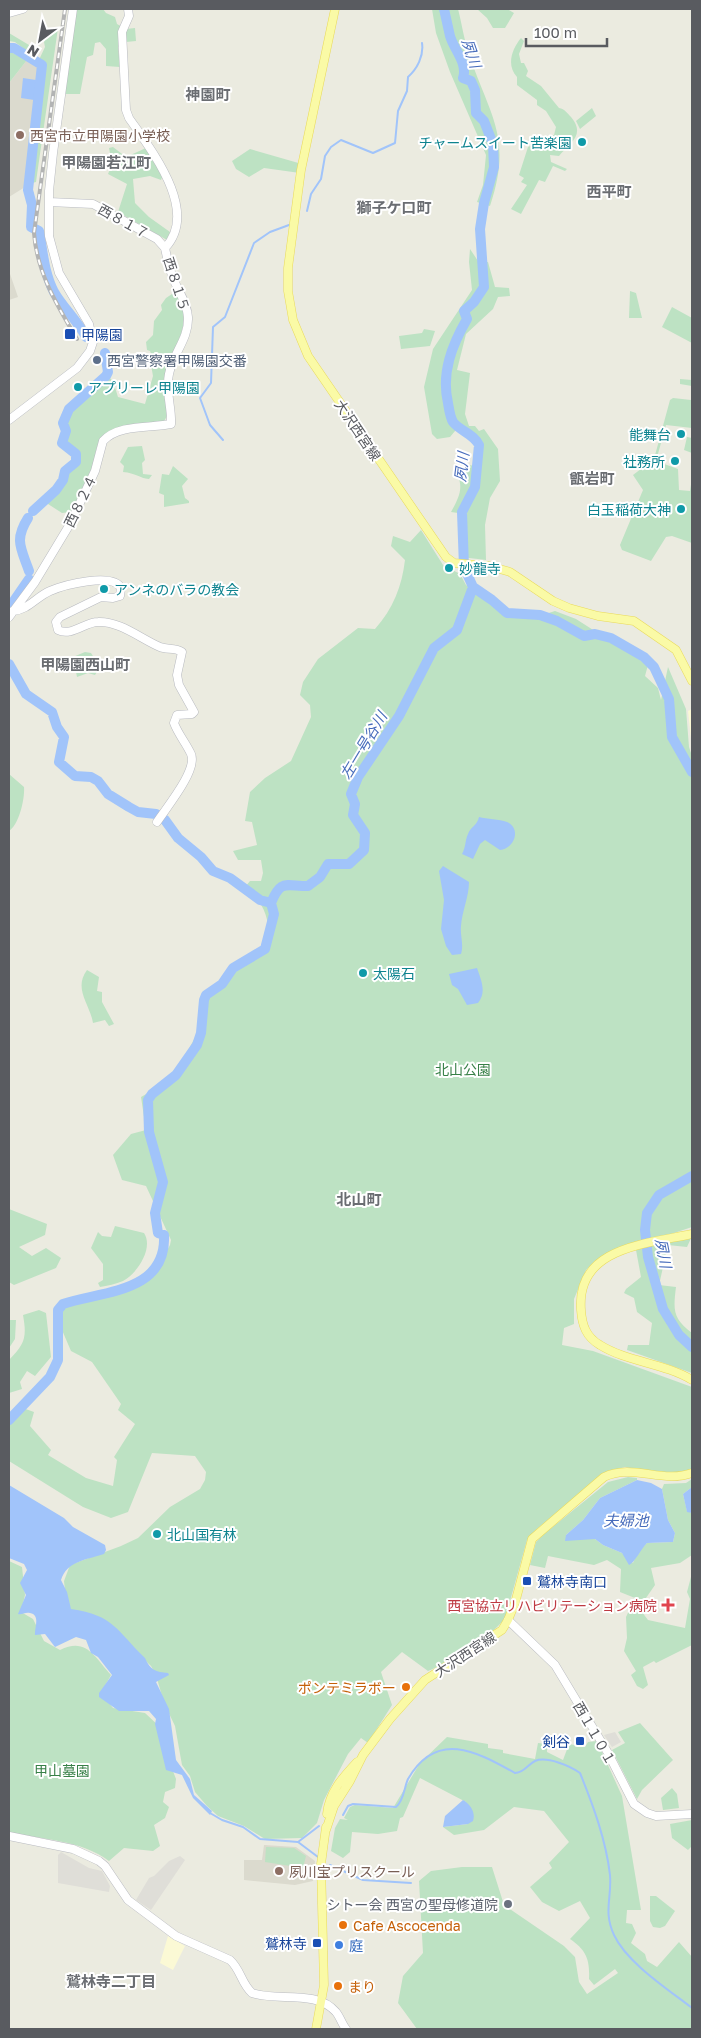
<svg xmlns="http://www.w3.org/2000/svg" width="701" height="2038" viewBox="0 0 701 2038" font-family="'Golos Text','Noto Sans JP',sans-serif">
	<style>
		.commercial { fill: #fbf9d5 }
		.industrial { fill: #dfded8 }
		.education { fill: #dbdace }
		.green { fill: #bde2c3 }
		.water { fill: #a1c4fa }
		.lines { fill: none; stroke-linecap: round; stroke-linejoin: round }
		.stream { stroke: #a1c4fa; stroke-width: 2 }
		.river { stroke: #a1c4fa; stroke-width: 10 }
		.secondary-casing { stroke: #b9bbc1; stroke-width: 9 }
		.primary-casing { stroke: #e9da5b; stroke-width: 9 }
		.secondary { stroke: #fff; stroke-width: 8 }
		.primary { stroke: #fafaa6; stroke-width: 8 }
		.rail-casing { stroke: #b3b4b4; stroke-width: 4 }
		.rail { stroke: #fff; stroke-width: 2; stroke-dasharray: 5.5; stroke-linecap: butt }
		.education-dot { fill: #8d6e63; stroke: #fff; stroke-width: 2 }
		.culture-dot { fill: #0f9aa8; stroke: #fff; stroke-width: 2 }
		.transit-dot { fill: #1a4fb4; stroke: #fff; stroke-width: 2 }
		.service-dot { fill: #5c6f8a; stroke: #fff; stroke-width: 2 }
		.health-dot { fill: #e0444e; stroke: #fff; stroke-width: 2 }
		.food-dot { fill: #e8710a; stroke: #fff; stroke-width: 2 }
		.worship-dot { fill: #6b7280; stroke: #fff; stroke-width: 2 }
		.shop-dot { fill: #3f7fe0; stroke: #fff; stroke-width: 2 }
		.labels { text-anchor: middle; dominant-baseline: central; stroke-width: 4; stroke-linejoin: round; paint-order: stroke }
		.education-label { font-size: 14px; fill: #785e54; stroke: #fff; text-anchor: start }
		.culture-label { font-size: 14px; fill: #0d838f; stroke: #fff; text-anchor: start }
		.street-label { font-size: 14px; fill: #595b60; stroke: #fff }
		.transit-label { font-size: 14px; fill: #164399; stroke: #fff; text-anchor: start }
		.service-label { font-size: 14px; fill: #4e5e75; stroke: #fff; text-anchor: start }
		.park-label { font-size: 14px; fill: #388048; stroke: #fff }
		.health-label { font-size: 14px; fill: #be3a42; stroke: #fff; text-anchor: end }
		.food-label { font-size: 14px; fill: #c56008; stroke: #fff; text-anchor: start }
		.worship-label { font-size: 14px; fill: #5b616d; stroke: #fff; text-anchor: end }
		.shop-label { font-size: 14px; fill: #366cbe; stroke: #fff; text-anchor: start }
		.water-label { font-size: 15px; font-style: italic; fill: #466bbb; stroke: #fff }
		.neighbourhood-label { font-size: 15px; font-weight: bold; fill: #6a6d72; stroke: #fff }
	</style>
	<rect width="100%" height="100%" fill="#ebebe0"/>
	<path class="commercial" d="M 692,709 L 692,747 L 688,711 Z
		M 168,1936 L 185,1946 L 173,1970 L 160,1963 Z"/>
	<path class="industrial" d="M 615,1732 L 621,1742 L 612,1747 L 604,1735 Z
		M 61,1852 L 89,1868 L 102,1871 L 110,1886 L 109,1892 L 58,1883 L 58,1855 Z
		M 180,1856 L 185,1860 L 151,1910 L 136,1900 L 149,1878 L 154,1876 L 169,1861 Z"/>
	<path class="education" d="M 27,60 L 40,67 L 25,187 L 9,197 L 9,83 Z
		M 9,271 L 18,297 L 9,300 Z
		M 264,1845 L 296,1847 L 315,1861 L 313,1881 L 295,1885 L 244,1880 L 244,1860 L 262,1860 Z"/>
	<path class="green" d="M 77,9 L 103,9 L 106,13 L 115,17 L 117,24 L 126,29 L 135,28 L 136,41 L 126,42 L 118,47 L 120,67 L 106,66 L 106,49 L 100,42 L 95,43 L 93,55 L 87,57 L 80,94 L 64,94 L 72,33 Z
		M 432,9 L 458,9 C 462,24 464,40 469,54 C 490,117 513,137 490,206 L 477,202 L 483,185 L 486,155 L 450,72 L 436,33 Z
		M 477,9 L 507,9 L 514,13 L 505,28 L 493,28 L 487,18 Z
		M 52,28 L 58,28 L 36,182 L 32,183 L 31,189 L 34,193 L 32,195 L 25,191 L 41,67 L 37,64 L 45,47 L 44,42 Z
		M 9,33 L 34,48 L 35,53 L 32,55 L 15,42 L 9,41 Z
		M 521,38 L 524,41 L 519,54 L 521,63 L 524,63 L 528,71 L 526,76 L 541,86 L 559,108 C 565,109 567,113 571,117 C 586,135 570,143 559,156 L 550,155 L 551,162 L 567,169 L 565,171 L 553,166 L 545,182 L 539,180 L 521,214 L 511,209 L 527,185 L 521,182 L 524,178 L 519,175 L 528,147 L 554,135 L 556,127 L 546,111 L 537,105 L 537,100 L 517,85 L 517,77 C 506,65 512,49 521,38 Z
		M 9,51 L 27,60 L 9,83 Z
		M 592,108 L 596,116 L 580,129 L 576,121 Z
		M 113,147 L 126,157 L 146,148 L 163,175 L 161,180 L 150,176 L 133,179 L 135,203 L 149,217 L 170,232 L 167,240 L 118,212 L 127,184 L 108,174 L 112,164 L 109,148 Z
		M 250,149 L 302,164 L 300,173 L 264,168 L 249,177 L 236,169 L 232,161 Z
		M 470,249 L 478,261 L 488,262 L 495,287 L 509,288 L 510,296 L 498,297 L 493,309 L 466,334 L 457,370 L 470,373 L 465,414 L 469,426 L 475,426 L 479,431 L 484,429 L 498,449 L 500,481 L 490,498 L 485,525 L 486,560 L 461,557 L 458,513 L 451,512 C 457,501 464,489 458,477 L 465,475 L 465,470 L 469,465 L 475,466 L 481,458 L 482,445 L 460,425 L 450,437 L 437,439 L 432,434 L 424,387 L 433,349 L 472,290 L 469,262 Z
		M 630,291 L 636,293 L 642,318 L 629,318 Z
		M 175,292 C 200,331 163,351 163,390 C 163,401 173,412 163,422 L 100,439 C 96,448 95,456 93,466 C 89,481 79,500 70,512 L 62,513 L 48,504 L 47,498 L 68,471 L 73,458 L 60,446 C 63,435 60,427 62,419 C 65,405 95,385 105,374 L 113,381 L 118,397 L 145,404 L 153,376 L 151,365 L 154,362 L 150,351 L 147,350 L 146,342 L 153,335 L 154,321 L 162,310 L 161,305 L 166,298 Z
		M 672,307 L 692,318 L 692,343 L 662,327 Z
		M 424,329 L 435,331 L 430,346 L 401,349 L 399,336 L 422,333 Z
		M 680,379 L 692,380 L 692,428 L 666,425 L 656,461 L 678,469 L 679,490 L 690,491 L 692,478 L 692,543 L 672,536 L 666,537 L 651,561 L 622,550 L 620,545 L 643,490 L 633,475 L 654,459 L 670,400 L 673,398 L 691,400 L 692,386 L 680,384 Z
		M 687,437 L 692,438 L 692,453 L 684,450 Z
		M 142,446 L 145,460 L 142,463 L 143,474 L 152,475 L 149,479 C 139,478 136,473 123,472 L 124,466 L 120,462 L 128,447 Z
		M 173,466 L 188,479 L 182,486 L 185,498 L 189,501 L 189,503 L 164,507 L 164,495 L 159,493 L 162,474 L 169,475 Z
		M 421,530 L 443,565 L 460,574 L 466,585 L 488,602 L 533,618 L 555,611 L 576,619 L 648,665 L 645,676 L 658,688 L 661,700 L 668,667 L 686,709 L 689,747 L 692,756 L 692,1227 L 599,1258 L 586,1270 L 574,1299 L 574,1324 L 564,1328 L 562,1345 L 593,1351 L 692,1387 L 692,1470 L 664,1475 L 625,1467 L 607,1472 L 538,1528 L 527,1540 L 505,1619 L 487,1637 L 456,1659 L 428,1671 L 402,1652 L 381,1672 L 392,1705 L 368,1743 L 361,1738 L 348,1754 L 324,1800 L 317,1823 L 302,1838 L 265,1839 L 244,1826 L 218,1816 L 207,1806 L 195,1792 L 190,1776 L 182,1765 L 175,1726 L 164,1703 L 156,1675 L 151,1666 L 117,1634 L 67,1609 L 64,1581 L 70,1565 L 121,1546 L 138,1538 L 170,1507 L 200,1489 L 205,1480 L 206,1472 L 195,1456 L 152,1453 L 128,1512 L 111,1518 L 83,1507 L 9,1461 L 9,1419 L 20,1407 L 34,1412 L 30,1426 L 51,1450 L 48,1455 L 86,1478 L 113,1486 L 117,1460 L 114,1457 L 135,1424 L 118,1410 L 121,1404 L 92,1362 L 71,1351 L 56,1316 L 65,1305 L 121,1291 L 153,1277 L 170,1245 L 171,1240 L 146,1186 L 122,1180 L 113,1155 L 131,1134 L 146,1130 L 141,1097 L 162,1085 L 184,1058 L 198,1032 L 201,1001 L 226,983 L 231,973 L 269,943 C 270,920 264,901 245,887 L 250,881 L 261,881 L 263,873 L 261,860 L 238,860 L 233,851 L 257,845 L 252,822 L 245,821 L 250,792 L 265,778 L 291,761 L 311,717 L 310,705 L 300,695 L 303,682 L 318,659 L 358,628 L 375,629 C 393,609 402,586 405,560 L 391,546 L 393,536 L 410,542 Z
		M 85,652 L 91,653 L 100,667 L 95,675 L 88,673 L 77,677 L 73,657 Z
		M 9,774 L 24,787 C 25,799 19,825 9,831 Z
		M 87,970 L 99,977 L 97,991 L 102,992 L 102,1002 L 114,1024 L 109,1026 L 105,1020 L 93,1023 C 90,1004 73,989 87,970 Z
		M 9,1209 L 47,1224 L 45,1235 L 19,1247 L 32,1256 L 46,1248 L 61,1258 L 56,1268 L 14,1285 L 9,1282 Z
		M 115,1226 L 144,1233 C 154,1248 137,1274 123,1281 C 116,1284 107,1286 100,1287 L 98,1283 L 103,1280 L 103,1264 L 91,1248 L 98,1232 L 102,1236 L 111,1237 Z
		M 692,1236 L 687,1247 L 668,1245 L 659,1285 L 676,1287 C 673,1311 673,1318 692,1333 L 692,1373 L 627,1350 L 628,1345 L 649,1345 L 652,1323 L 637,1312 L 634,1298 L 624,1293 L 626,1289 L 641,1277 L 636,1250 Z
		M 39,1310 L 46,1313 L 51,1357 L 35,1376 L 27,1371 L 20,1382 L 22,1389 L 9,1393 L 9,1360 C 25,1344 27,1337 23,1315 Z
		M 9,1320 L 16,1320 L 15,1339 L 9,1348 Z
		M 628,1477 L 637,1478 L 637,1480 L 600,1498 L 583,1520 L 566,1535 L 575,1539 L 595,1539 L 603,1545 L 622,1553 L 633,1563 L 638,1551 L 647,1543 L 673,1542 L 675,1533 L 668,1520 L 662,1489 L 664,1484 L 686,1483 L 692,1479 L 692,1487 L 683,1494 L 687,1511 L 692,1513 L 692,1555 L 680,1563 L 651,1568 L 655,1585 L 639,1608 L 648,1620 L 685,1628 L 690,1599 L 687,1592 L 692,1573 L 692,1645 L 656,1663 L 654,1661 L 643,1667 L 648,1685 L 643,1689 L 637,1686 L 631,1675 L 636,1671 L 624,1651 L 627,1638 L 626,1617 L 635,1598 L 620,1592 L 621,1569 L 607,1560 L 594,1565 L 548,1556 L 545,1568 L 530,1565 L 536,1542 L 544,1534 L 608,1482 Z
		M 9,1561 L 22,1567 L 25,1595 L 21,1612 L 33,1619 L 44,1641 L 60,1650 C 86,1637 94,1656 111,1675 L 101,1693 L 113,1708 L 145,1713 L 161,1728 L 164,1748 L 176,1779 L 175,1788 L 165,1792 L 163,1802 L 169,1807 L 165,1818 L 154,1825 L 160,1846 L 153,1851 L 124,1848 L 109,1861 C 81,1840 44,1840 9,1832 Z
		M 640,1723 L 673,1760 L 642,1790 L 637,1799 L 612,1750 L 625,1743 L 618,1732 Z
		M 447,1737 L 488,1744 L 488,1748 L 503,1750 L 503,1753 L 535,1759 L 538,1743 L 547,1744 L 547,1752 L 563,1760 L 569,1744 L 585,1747 L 588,1742 L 597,1741 L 622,1796 L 641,1910 L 627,1910 L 626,1923 L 632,1924 L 636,1933 L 631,1943 L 645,1954 L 647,1961 L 657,1967 L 679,1942 L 692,1957 L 692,2029 L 417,2029 L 398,2003 L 403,1976 L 423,1953 L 419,1881 L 431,1871 L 462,1867 L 492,1867 L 504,1905 L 564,1946 L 575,1957 L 579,1982 L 587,1994 L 618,1973 L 615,1969 L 594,1985 L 589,1979 C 590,1959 586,1950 570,1939 L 590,1918 L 580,1901 L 559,1911 L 542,1902 L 530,1887 L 552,1868 L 549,1863 L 569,1842 L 544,1811 L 514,1807 L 484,1830 L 454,1835 L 443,1827 L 468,1824 L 466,1802 L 420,1778 L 403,1817 L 400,1818 L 397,1831 L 378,1834 L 352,1832 L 350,1852 L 343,1858 L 331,1851 L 335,1828 L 340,1819 L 348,1820 L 344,1818 L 350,1807 L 355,1805 L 393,1808 L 420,1763 Z
		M 672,1788 L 677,1794 L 679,1808 L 663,1810 L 661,1798 Z
		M 692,1820 L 692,1846 L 688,1850 L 672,1838 L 670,1824 Z
		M 266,1847 L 294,1848 L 306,1856 L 303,1868 L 265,1862 Z
		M 650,1896 L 656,1896 L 675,1911 L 665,1926 L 660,1928 L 653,1927 L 650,1921 Z"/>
	<path class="water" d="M 23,78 L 36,80 L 34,100 L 21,98 Z
		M 479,817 C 487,819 499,819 507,822 C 522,829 514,849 500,850 L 485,840 L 480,844 L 473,859 L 462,854 C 466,847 465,840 468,834 C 471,826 477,826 479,817 Z
		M 443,866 L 469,882 C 469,897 462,911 461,926 C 460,936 464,944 461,954 L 452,955 L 446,946 L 441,929 L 444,900 L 439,871 Z
		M 477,968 C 481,980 487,992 478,1003 L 467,1005 L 458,989 L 452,985 L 449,974 Z
		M 637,1480 L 651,1483 L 662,1489 L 668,1520 L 675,1533 L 673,1542 L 647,1543 C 641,1549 635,1562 629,1565 L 622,1553 L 603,1545 L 595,1539 L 565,1541 L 566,1535 L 583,1520 L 600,1498 Z
		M 9,1485 L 64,1518 L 73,1527 L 105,1545 L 106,1550 L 104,1554 C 86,1560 67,1561 61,1580 L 67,1592 L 71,1609 C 114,1615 117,1631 145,1658 C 150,1670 156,1672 168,1673 L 169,1675 L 156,1682 L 169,1709 L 176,1760 L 190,1779 L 194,1795 L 212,1811 L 210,1815 L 193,1798 L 182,1775 L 166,1770 L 155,1724 L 156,1719 L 149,1711 L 119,1711 L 99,1697 L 99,1693 L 112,1675 L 98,1657 L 91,1653 L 86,1640 L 76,1637 L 55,1647 L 45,1634 L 35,1635 C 34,1629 41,1615 30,1613 C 25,1612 22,1615 18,1614 L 26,1595 L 20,1583 L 27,1570 L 24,1564 L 9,1558 Z
		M 692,1487 L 692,1513 L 687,1512 L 683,1494 Z
		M 463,1800 C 470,1804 476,1812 473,1821 L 468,1824 L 443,1827 L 445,1816 Z"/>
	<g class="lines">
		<path class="stream" d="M 307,211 L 311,194 L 321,179 L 325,156 L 331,147 L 341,140 L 373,153 L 395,143 L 398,111 L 407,91 L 408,77 C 417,69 424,56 422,43
			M 223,440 L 210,425 L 200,398 L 211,383 L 213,327 L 225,317 L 254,243 L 270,232 L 289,225
			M 210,1813 L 222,1820 L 243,1827 L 260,1839 L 298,1842 L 318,1857
			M 343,1815 L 348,1806 L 353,1804 L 396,1807 C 404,1800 404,1788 408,1779 C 437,1729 477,1752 515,1773 C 524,1773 527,1765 535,1761 C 547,1756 570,1766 580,1773 C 593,1805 606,1840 610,1875 C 612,1898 603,1911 614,1935 C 627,1963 669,1990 692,2008
			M 298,1842 L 319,1826
			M 330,1865 L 363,1880 L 411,1883"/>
		<path class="river" d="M 444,9 C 446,18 448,27 450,36 C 454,50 468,63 463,78 L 471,81 L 475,90 L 476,113 L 484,121 L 493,144 L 494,167 L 484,203 L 480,229 L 484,287 L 474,302 L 464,311 L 467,319 C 452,345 441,373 448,403 C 449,409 450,417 453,422 C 460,431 474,434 479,445 L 475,487 L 462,512 L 464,567 L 473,587 L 492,600 L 507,613 L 540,615 L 557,621 L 584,636 L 595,634 L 611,638 L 644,657 L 654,667 L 669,699 L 672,737 L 692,772
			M 9,48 L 14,48 L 42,65 L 28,190 L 32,205 L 31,227 L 39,231 C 43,252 44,273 54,292 C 64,309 77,320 86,337
			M 33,511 L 56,490 L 63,480 L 65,471 L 76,462 L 76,454 L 62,443 L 66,431 L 63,423 L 69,409 L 106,376 L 108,372 L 105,353
			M 28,518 C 14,540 21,548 29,571
			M 9,608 L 29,579
			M 9,664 L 26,694 L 52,712 L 57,727 L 64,737 L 59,762 L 75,776 L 91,777 L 98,781 L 108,794 L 129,807 L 138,812 L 156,814 L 165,820 L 178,838 L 201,857 L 213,871 L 230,878 L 260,900 L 271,903 L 274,914 L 265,949 L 233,968 L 222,984 L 206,995 L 204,1000 L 201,1033 L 197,1045 L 176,1075 L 152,1094 L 148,1100 L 149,1132 L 163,1182 L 155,1213 L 158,1233 L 164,1235 C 167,1293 102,1291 63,1304 L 58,1310 L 58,1360 L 50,1377 L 9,1420
			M 271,903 C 281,879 285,886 308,886 L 320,877 L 328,864 L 349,864 L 364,850 L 365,833 L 353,815 L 355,804 L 351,794 L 358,777 L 399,716 L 434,648 L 457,630 L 473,587
			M 692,1176 L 659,1195 L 647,1213 L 645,1230 L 648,1257 L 663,1309 L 679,1335 L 692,1347"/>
		<g class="secondary-casing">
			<path id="secondary" d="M 9,13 L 23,9
				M 49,202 L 93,204 L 157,239 L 165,248
				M 9,420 L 77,368 L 90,351 L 93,342 L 89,324 L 59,273 L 49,236 L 49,191 L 53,153 L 73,9
				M 13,611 C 28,610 36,597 50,591 C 64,585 113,572 121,588 L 120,596 L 113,598 L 101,597 L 60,617 L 56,622 L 58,630 C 71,637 85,622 98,622 C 120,621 141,639 160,647 C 167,650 175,647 182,652 L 177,675 L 179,685 L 194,712 L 192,714 L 177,715 L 174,723 C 178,734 186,743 191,754 C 198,770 166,808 157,822
				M 9,617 L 35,582 L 70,524 L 95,471 L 103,441 C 118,424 151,428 171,424 C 172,407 165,391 169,374 C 173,353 189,339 188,317 C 187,302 178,291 173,278 C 169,268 167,258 165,248 C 200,211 151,150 129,118 L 126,110 L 122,32 L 129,16 L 128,9
				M 508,1620 L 555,1665 L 608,1753 L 634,1804 L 647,1813 L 656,1816 L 692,1814
				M 9,1836 L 73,1849 L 99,1861 L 105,1866 L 128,1900 L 176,1936 L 230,1960 C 241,1970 241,1983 252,1993 C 277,2002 316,1989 336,2012 C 340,2017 342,2024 346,2029"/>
		</g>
		<g class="primary-casing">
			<path id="primary" d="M 335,9 L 301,170 L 288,268 L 288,291 L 293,320 L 308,356 L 446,557 L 454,563 L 489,566 L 510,572 L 553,601 L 569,608 L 598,616 L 634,621 L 676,650 L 692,681
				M 692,1234 C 646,1244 576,1247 581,1310 C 582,1325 586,1337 600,1345 C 627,1362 664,1363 692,1380
				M 327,1814 C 329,1792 343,1777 357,1762
				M 326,1830 L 334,1806 L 350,1781 L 363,1755 L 390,1719 L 425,1680 L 502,1630 L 508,1620 L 515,1603 L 532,1539 L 604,1477 C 633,1463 662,1484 692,1473
				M 316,2029 L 324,1985 L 321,1864 L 326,1827"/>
		</g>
		<use href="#secondary" class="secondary"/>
		<use href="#primary" class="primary"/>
		<g class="rail-casing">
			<path id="rail" d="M 65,9 L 34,233 C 37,273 57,305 77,339"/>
		</g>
		<use href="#rail" class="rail"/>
	</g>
	<g class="education-dot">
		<circle cx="20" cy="135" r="5"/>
		<circle cx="279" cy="1871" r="5"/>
	</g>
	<g class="culture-dot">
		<circle cx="582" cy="142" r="5"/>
		<circle cx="78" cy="387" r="5"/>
		<circle cx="681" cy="434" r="5"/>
		<circle cx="675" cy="461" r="5"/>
		<circle cx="681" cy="509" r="5"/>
		<circle cx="449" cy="568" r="5"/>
		<circle cx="104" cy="589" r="5"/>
		<circle cx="363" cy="973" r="5"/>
		<circle cx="157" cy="1534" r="5"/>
	</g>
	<g class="transit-dot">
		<rect x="64" y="328" width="12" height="12" rx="2.5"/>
		<rect x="522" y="1576" width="10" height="10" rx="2.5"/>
		<rect x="575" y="1736" width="10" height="10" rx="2.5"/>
		<rect x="312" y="1938" width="10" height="10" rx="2.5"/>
	</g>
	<circle class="service-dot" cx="97" cy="360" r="5"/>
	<path class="health-dot" d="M665.5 1597.5h5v5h5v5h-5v5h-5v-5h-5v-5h5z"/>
	<g class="food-dot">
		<circle cx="406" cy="1687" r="5"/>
		<circle cx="343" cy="1925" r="5"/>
		<circle cx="338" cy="1986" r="5"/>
	</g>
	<circle class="worship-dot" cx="508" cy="1904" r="5"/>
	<circle class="shop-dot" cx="339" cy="1945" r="5"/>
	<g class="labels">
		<g class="education-label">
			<text x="30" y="135">西宮市立甲陽園小学校</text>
			<text x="289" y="1871">夙川宝プリスクール</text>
		</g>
		<g class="culture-label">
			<text x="572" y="142" text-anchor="end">チャームスイート苦楽園</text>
			<text x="88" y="387">アプリーレ甲陽園</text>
			<text x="671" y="434" text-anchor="end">能舞台</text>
			<text x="665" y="461" text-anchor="end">社務所</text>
			<text x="671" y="509" text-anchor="end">白玉稲荷大神</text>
			<text x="459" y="568">妙龍寺</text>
			<text x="114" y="589">アンネのバラの教会</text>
			<text x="373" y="973">太陽石</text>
			<text x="167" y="1534">北山国有林</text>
		</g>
		<g class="street-label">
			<text transform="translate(124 221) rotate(29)">西８１７</text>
			<text transform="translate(177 284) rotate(72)">西８１５</text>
			<text transform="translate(358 430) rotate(56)">大沢西宮線</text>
			<text transform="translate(80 501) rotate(-64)">西８２４</text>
			<text transform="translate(465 1654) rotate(-33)">大沢西宮線</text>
			<text transform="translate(595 1733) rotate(60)">西１１０１</text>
		</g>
		<g class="transit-label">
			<text x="81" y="334">甲陽園</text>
			<text x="537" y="1581">鷲林寺南口</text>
			<text x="570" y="1741" text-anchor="end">剣谷</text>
			<text x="307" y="1943" text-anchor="end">鷲林寺</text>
		</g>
		<g class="service-label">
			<text x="107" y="360">西宮警察署甲陽園交番</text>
		</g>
		<g class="park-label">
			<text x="463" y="1069">北山公園</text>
			<text x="62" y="1770">甲山墓園</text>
		</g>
		<g class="health-label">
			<text x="657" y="1605">西宮協立リハビリテーション病院</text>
		</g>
		<g class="food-label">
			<text x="396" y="1687" text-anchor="end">ポンテミラボー</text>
			<text x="353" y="1925">Cafe Ascocenda</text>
			<text x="348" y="1986">まり</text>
		</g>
		<g class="worship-label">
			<text x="498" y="1904">シトー会 西宮の聖母修道院</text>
		</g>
		<g class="shop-label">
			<text x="349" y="1945">庭</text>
		</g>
		<g class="water-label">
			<text transform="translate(472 53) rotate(71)">夙川</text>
			<text transform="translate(461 467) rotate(-83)">夙川</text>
			<text transform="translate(363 745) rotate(-59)">左一号谷川</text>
			<text transform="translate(664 1253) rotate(79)">夙川</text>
			<text x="626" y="1520">夫婦池</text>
		</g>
		<g class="neighbourhood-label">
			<text x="208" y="94">神園町</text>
			<text x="106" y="162">甲陽園若江町</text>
			<text x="609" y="191">西平町</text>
			<text x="394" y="207">獅子ケ口町</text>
			<text x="592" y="478">甑岩町</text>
			<text x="85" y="664">甲陽園西山町</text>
			<text x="359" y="1199">北山町</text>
			<text x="111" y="1981">鷲林寺二丁目</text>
		</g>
	</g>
	<rect width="701" height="2038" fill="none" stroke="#595b60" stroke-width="20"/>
	<g transform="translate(40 40) rotate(212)" stroke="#ffffff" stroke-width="4" paint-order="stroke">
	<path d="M0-4L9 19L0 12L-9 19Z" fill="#595b60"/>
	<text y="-8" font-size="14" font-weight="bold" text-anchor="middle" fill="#595b60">N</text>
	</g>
	<path d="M526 38v8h81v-8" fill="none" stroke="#595b60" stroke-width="2.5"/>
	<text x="534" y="38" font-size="15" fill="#595b60" stroke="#ffffff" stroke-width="4" paint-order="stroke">100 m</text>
</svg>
